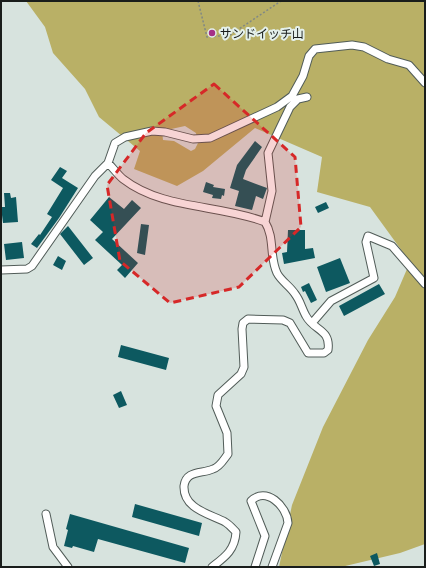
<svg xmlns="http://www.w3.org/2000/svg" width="426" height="568" viewBox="0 0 426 568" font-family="'Open Sans','Noto Sans JP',sans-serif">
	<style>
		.green { fill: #b9b066; fill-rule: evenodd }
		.building { fill: #0d5960 }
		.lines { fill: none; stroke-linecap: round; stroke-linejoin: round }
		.street-casing { stroke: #515c58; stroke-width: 9 }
		.path { stroke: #808884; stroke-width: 1.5; stroke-dasharray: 2 2; stroke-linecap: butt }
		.street { stroke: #fff; stroke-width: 7 }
		.marked { fill: #d62828; fill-opacity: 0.2; stroke: #d62828; stroke-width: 3; stroke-dasharray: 8 5; stroke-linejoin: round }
		.poi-dot { fill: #a52f87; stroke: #e4f0eb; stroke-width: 1.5 }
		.labels { text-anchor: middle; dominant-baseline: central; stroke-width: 4; stroke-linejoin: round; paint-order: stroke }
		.poi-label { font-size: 12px; fill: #191d1b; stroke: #e4f0eb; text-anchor: start }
	</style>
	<rect width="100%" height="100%" fill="#d7e3de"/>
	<path class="green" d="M 26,1 L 425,1 L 425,544 L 400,553 L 341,567 L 279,567 L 292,505 L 323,427 L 368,340 L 395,297 L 410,262 L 370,207 L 317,192 L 322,157 L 255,128 L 203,171 L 177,186 L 134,169 L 140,151 L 99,117 L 85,89 L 53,53 L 45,27 ZM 185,126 L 196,133 L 198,143 L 195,149 L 191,151 L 174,141 L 163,140 L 162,131 Z"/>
	<path class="building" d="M 255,141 L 262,147 L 246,170 L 243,179 L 267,188 L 263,199 L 256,196 L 252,210 L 235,206 L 239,191 L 230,188 L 237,165 Z
		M 60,167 L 67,171 L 62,178 L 78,188 L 59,218 L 37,248 L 31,244 L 39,234 L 40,235 L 52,217 L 47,214 L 63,188 L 51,180 Z
		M 206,182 L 214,185 L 213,187 L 225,189 L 224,196 L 222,195 L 221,199 L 212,198 L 213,195 L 203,192 Z
		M 4,193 L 10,193 L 11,198 L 16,197 L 18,222 L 3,223 L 1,207 L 5,207 Z
		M 109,197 L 124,209 L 132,200 L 141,208 L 112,239 L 138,263 L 125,278 L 117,270 L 122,265 L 95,240 L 103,232 L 90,220 Z
		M 326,202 L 329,208 L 318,213 L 315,207 Z
		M 141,224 L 149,225 L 145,255 L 137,253 Z
		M 68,226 L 93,258 L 84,265 L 60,234 Z
		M 288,230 L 305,230 L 305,249 L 313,248 L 315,258 L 284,264 L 282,253 L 287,252 Z
		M 22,242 L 24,258 L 6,260 L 4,244 Z
		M 58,256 L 66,261 L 62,270 L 53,265 Z
		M 340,258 L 350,283 L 326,292 L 317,267 Z
		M 309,283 L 317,300 L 311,303 L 305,291 L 303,292 L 301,287 Z
		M 379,284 L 385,294 L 344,316 L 339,306 Z
		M 121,345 L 169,358 L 166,370 L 118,357 Z
		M 121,391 L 127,405 L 119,408 L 113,395 Z
		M 135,504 L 202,523 L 199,536 L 132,517 Z
		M 70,514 L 189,548 L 185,563 L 98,539 L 94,552 L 73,546 L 72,548 L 64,546 L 68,530 L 66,529 Z
		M 377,553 L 380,564 L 374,566 L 370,556 Z"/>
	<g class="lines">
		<g class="street-casing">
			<path id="street" d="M 108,163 C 113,168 118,175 123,179 C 163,210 219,204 265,222 C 275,238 269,256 277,273 C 281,281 290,286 295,294 C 300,300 302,309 306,316 C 314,331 331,329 328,350 L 324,353 L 308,353 L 290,323 L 283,320 L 248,319 L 243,323 L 242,329 L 244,367 L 241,374 L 218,395 L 216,406 L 227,433 L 228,454 C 224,459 220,467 213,469 C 202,474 186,470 184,486 C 183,509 210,514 225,522 C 230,525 233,529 236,532 C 235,550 225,557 212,567
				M 265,222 L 272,191 L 268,153 L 290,107 L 298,99 L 307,97
				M 1,270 L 27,269 L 32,266 L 95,176 L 108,163 L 115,143 L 125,137 L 152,131 L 165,132 L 193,139 L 210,138 L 277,107 L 292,96 L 303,76 L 309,56 L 315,49 L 352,45 L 364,47 L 388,59 L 409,65 L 425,83
				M 312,323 L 331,301 L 374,278 L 366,242 L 368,236 L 392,246 L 425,284
				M 46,514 L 53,547 L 68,567
				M 255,567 L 265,536 L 251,501 C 266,486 287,506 288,523 L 272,567"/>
		</g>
		<path class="path" d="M 198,1 L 207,37 L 230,35 L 281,1"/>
		<use href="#street" class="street"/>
	</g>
	<path class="marked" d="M 214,84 L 295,157 L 301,227 L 239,287 L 170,303 L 120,261 L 107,185 L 146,133 Z"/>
	<circle class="poi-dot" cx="212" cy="33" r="4"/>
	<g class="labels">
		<g class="poi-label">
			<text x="220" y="33">サンドイッチ山</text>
		</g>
	</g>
	<rect width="426" height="568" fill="none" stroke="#191d1b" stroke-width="4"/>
</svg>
